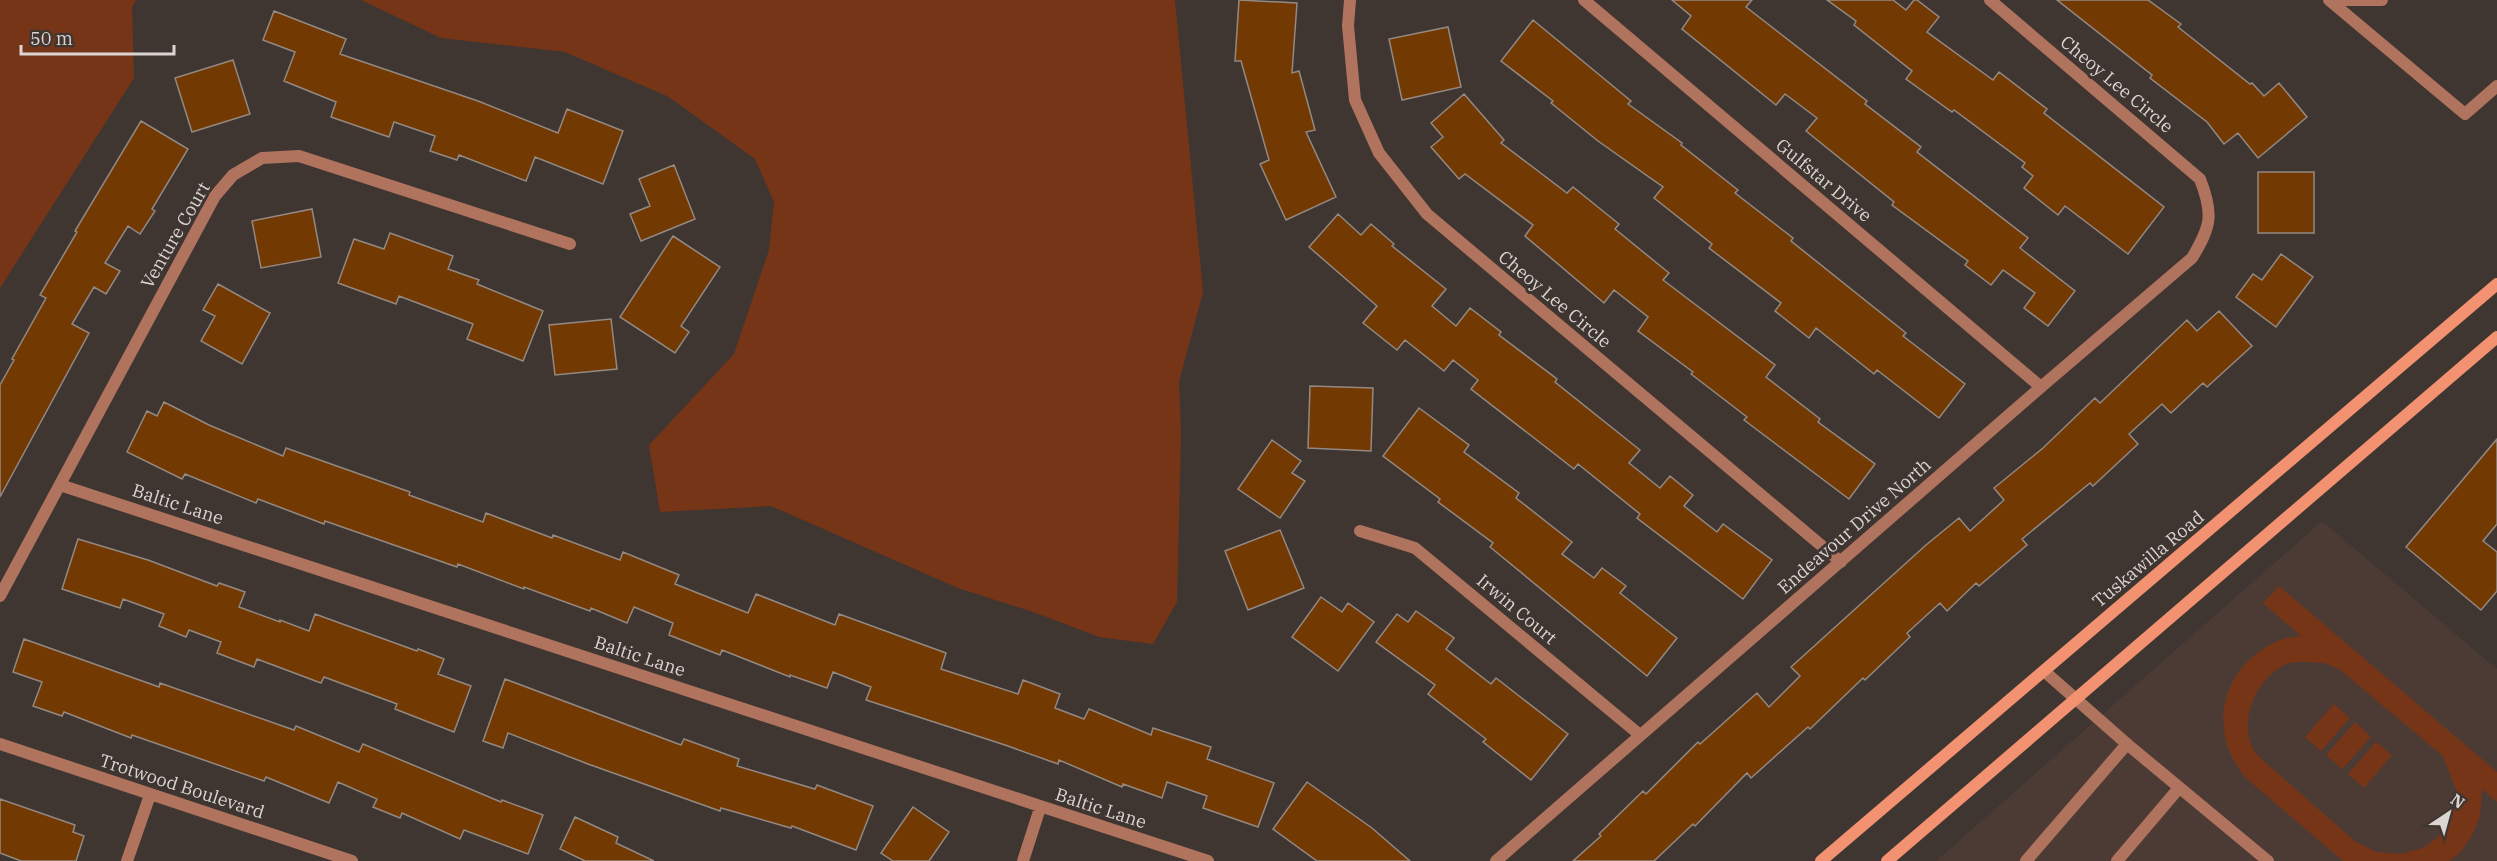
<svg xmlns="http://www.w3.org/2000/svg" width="2497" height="861" viewBox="0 0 2497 861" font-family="'IBM Plex Serif',serif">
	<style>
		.built { fill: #4c3b35 }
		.green { fill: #773518; fill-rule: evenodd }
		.building { fill: #723903; stroke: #938982; stroke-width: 1.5 }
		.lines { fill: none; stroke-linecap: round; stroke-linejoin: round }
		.lane { stroke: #af735e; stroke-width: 12 }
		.street { stroke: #af735e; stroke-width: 12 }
		.secondary { stroke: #f29271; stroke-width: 12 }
		.labels { text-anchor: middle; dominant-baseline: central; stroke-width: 6; stroke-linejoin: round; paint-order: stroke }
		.street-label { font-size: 18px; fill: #dbd5d2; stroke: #3f3531 }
	</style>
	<rect width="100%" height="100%" fill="#3f3531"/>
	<path class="built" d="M 2322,521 L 2497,669 L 2497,861 L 1936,861 Z"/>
	<path class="green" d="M 0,0 L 136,0 L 132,7 L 134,78 L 0,288 Z
		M 361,0 L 1175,0 L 1203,292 L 1179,382 L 1181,434 L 1177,602 L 1153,644 L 1099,637 L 1036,613 L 958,588 L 771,506 L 660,512 L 649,445 L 734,354 L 769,250 L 774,202 L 755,159 L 669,97 L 565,52 L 441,38 Z
		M 2279,586 L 2497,772 L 2497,802 L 2482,789 C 2481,798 2482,810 2479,818 C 2475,834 2462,853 2449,861 L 2343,861 L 2246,778 C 2204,729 2223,661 2283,639 C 2289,637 2296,637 2301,636 L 2263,603 ZM 2305,662 L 2324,663 L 2339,669 L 2443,756 L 2456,790 L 2453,812 L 2443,833 L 2423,848 L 2401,854 L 2377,852 L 2356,842 L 2266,763 C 2262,759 2256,754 2253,749 C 2238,719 2257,678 2286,664 C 2291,662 2299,662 2305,662 Z
		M 2334,704 L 2350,718 L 2321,751 L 2305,737 Z
		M 2355,722 L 2371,737 L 2342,769 L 2326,755 Z
		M 2376,742 L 2392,755 L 2364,788 L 2348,774 Z"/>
	<path class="building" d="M 1239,0 L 1297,3 L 1292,73 L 1299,71 L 1315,130 L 1306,132 L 1336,197 L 1286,220 L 1260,164 L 1269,160 L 1241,61 L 1235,61 Z
		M 1672,0 L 1752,0 L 1746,7 L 1867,101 L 1865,104 L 1921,147 L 1917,152 L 2028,238 L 2020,248 L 2075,291 L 2048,326 L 2024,308 L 2035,293 L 2003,270 L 1991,285 L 1965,265 L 1968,261 L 1892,205 L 1894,202 L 1806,131 L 1817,118 L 1785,94 L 1776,105 L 1682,29 L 1691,16 Z
		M 1827,0 L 1893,0 L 1906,10 L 1914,0 L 1917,0 L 1939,17 L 1927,32 L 1993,80 L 1999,72 L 2047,109 L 2044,113 L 2164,207 L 2128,254 L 2065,206 L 2058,215 L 2024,188 L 2033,176 L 2022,167 L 2025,163 L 1954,110 L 1952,112 L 1906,79 L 1912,71 L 1854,25 L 1856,21 Z
		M 2057,0 L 2148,0 L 2181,24 L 2178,27 L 2250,84 L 2252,83 L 2264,96 L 2279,83 L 2307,117 L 2258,158 L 2238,133 L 2224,144 L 2207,122 L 2150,78 L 2152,75 Z
		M 274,11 L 346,39 L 340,54 L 478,101 L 558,133 L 567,109 L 623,131 L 603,184 L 535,157 L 526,181 L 459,155 L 457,160 L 430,151 L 435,136 L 394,122 L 389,137 L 331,117 L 336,102 L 284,81 L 295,52 L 263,40 Z
		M 1533,20 L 1631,101 L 1628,104 L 1682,143 L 1681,145 L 1738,190 L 1735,193 L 1793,238 L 1791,241 L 1906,333 L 1903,336 L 1965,384 L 1939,418 L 1877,370 L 1874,374 L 1816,328 L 1809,338 L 1775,311 L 1781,303 L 1709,248 L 1712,244 L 1654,198 L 1663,187 L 1598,141 L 1551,103 L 1553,101 L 1501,61 Z
		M 1448,27 L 1461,87 L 1402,100 L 1389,39 Z
		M 233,60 L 250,114 L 192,132 L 175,78 Z
		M 1464,94 L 1504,140 L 1501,143 L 1567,193 L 1573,187 L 1619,224 L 1615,229 L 1669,273 L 1663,280 L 1775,365 L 1766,377 L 1820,419 L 1818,422 L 1875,464 L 1849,499 L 1744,420 L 1747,417 L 1691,374 L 1693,372 L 1638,331 L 1648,317 L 1614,290 L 1604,303 L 1525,236 L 1533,225 L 1465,174 L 1459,179 L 1431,147 L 1443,137 L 1431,123 Z
		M 141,121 L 188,149 L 152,209 L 155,211 L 140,234 L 128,226 L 105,263 L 120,271 L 106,294 L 94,287 L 72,324 L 89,333 L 0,497 L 0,385 L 14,360 L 12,359 L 46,298 L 40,295 L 77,232 L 75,231 Z
		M 674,165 L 695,219 L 641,241 L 630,214 L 650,206 L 639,179 Z
		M 2258,172 L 2314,172 L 2314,233 L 2258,233 Z
		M 312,209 L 321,257 L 261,268 L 252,221 Z
		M 1338,214 L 1361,235 L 1371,224 L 1394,244 L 1392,246 L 1446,289 L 1432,306 L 1456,326 L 1470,308 L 1501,332 L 1499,335 L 1557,379 L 1555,382 L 1640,450 L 1629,463 L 1660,488 L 1670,476 L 1693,495 L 1684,506 L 1717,532 L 1723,524 L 1772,560 L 1743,599 L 1637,518 L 1640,514 L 1578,464 L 1574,469 L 1471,389 L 1478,380 L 1453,360 L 1444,371 L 1405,340 L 1397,350 L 1363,323 L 1377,306 L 1309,247 Z
		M 390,233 L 453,256 L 448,269 L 479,280 L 477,284 L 543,311 L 523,361 L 467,339 L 473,324 L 399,296 L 396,304 L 338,283 L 354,239 L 384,249 Z
		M 673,236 L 720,267 L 681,326 L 689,332 L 675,353 L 620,317 Z
		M 2281,254 L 2313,277 L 2276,327 L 2236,297 L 2253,274 L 2262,280 Z
		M 218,284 L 270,313 L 242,364 L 201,341 L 215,316 L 203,310 Z
		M 2219,311 L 2252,346 L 2207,387 L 2203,383 L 2171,413 L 2162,404 L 2129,434 L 2138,444 L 2093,486 L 2090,483 L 2022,539 L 2027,545 L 1979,586 L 1976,583 L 1947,611 L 1940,603 L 1907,633 L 1910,637 L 1865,680 L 1863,678 L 1810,729 L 1808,727 L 1751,778 L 1747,773 L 1695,826 L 1693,824 L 1654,861 L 1573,861 L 1601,836 L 1599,834 L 1643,791 L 1646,794 L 1698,742 L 1700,744 L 1757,693 L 1769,707 L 1800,676 L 1791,667 L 1926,545 L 1959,518 L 1970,531 L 2004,500 L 1994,488 L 2043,448 L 2095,398 L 2100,403 L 2187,320 L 2197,331 Z
		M 611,319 L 617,369 L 555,375 L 549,325 Z
		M 1310,386 L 1373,388 L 1371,451 L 1308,448 Z
		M 164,402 L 209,425 L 283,456 L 286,448 L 410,492 L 409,495 L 483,522 L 486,513 L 552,538 L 553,535 L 620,560 L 623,552 L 679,575 L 675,584 L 748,613 L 756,594 L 835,625 L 839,614 L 946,653 L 941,669 L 1018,694 L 1023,680 L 1060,694 L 1055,708 L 1084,719 L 1089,709 L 1151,735 L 1153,728 L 1211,747 L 1207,759 L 1274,783 L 1258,827 L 1203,808 L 1207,796 L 1167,782 L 1162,798 L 1123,784 L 1122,787 L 1059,760 L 1058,764 L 1005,745 L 866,700 L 871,687 L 833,672 L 827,688 L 790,675 L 790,677 L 722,650 L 720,655 L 669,635 L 673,623 L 634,607 L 627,623 L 591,608 L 590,611 L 524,587 L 524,589 L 458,564 L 457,567 L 325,521 L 324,524 L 258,499 L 256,503 L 185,474 L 182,479 L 127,452 L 147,411 L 157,416 Z
		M 1419,408 L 1469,445 L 1464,452 L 1519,493 L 1516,498 L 1572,542 L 1562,554 L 1594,578 L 1602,568 L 1626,586 L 1620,593 L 1677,638 L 1647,676 L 1490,547 L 1493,543 L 1438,502 L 1440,499 L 1383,456 Z
		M 2497,439 L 2497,524 L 2483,541 L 2497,552 L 2497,591 L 2481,610 L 2406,547 Z
		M 1272,440 L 1301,461 L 1292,473 L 1305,481 L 1280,518 L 1238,489 Z
		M 1280,530 L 1304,588 L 1248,610 L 1225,551 Z
		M 78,539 L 148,560 L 217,586 L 219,583 L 245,592 L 239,607 L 280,622 L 280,620 L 309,631 L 315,614 L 417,651 L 418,649 L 444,659 L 438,674 L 471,686 L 454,732 L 395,709 L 397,704 L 324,677 L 321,683 L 257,659 L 254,667 L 217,653 L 221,642 L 189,630 L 186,637 L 159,626 L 164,614 L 123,599 L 120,608 L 62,589 Z
		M 1321,597 L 1342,612 L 1348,603 L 1374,622 L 1338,671 L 1292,637 Z
		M 1416,611 L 1454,638 L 1446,649 L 1491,684 L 1496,678 L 1568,734 L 1531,780 L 1483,742 L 1486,739 L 1428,694 L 1435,685 L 1376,642 L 1397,614 L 1408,622 Z
		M 24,639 L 159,687 L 160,683 L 294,730 L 296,726 L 359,752 L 363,744 L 501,802 L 502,800 L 543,815 L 528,854 L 464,830 L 460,839 L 402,813 L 400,818 L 373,807 L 377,799 L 338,782 L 329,803 L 266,777 L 264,781 L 132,735 L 131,738 L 64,712 L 62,716 L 33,706 L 42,682 L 13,672 Z
		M 505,679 L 681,745 L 684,739 L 739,759 L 737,766 L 815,789 L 817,785 L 873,806 L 856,850 L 792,826 L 791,828 L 721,808 L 720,811 L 588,764 L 508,733 L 503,748 L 483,741 Z
		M 1307,782 L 1372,828 L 1410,861 L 1317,861 L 1273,829 Z
		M 0,799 L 75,825 L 73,832 L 84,836 L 76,861 L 21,861 L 0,853 Z
		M 913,807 L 949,832 L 929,861 L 893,861 L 881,853 Z
		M 575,817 L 618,837 L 616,843 L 654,861 L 585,861 L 560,849 Z"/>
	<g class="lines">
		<path class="lane" d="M 2026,861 L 2127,744
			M 2117,861 L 2179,788"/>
		<path class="street" d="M 1350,0 L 1348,26 L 1355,100 L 1379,153 L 1427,214 L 1841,562
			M 1584,0 L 2041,387
			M 2329,0 L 2465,114 L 2497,86
			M 2345,0 L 2382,0
			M 60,485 L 1208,861
			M 1360,531 L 1415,548 L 1640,735
			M 0,596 L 215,196 L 233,175 L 262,158 L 299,156 L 570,244
			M 2044,671 L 2127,744 L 2268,861
			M 0,744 L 352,861
			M 127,861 L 150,795
			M 1023,861 L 1040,808
			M 1496,861 L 2041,387 L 2192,258 C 2211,226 2214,215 2200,179 L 1990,0"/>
		<path class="secondary" d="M 1821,861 L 2497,284
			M 1887,861 L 2497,337"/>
	</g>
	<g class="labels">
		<g class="street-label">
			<text transform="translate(2117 84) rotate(40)">Cheoy Lee Circle</text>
			<text transform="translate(1824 180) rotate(40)">Gulfstar Drive</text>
			<text transform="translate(175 235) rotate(-60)">Venture Court</text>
			<text transform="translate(1555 299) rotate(40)">Cheoy Lee Circle</text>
			<text transform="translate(178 504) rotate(18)">Baltic Lane</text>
			<text transform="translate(1854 526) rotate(-41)">Endeavour Drive North</text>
			<text transform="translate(2148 559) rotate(-40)">Tuskawilla Road</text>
			<text transform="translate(1517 609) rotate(40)">Irwin Court</text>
			<text transform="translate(640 656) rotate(18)">Baltic Lane</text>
			<text transform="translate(182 786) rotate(18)">Trotwood Boulevard</text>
			<text transform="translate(1101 808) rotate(18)">Baltic Lane</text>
		</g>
	</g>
	<g transform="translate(2449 813) rotate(36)" stroke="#3f3531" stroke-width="4.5" paint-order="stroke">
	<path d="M0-4.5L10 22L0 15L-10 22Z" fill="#dbd5d2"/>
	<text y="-9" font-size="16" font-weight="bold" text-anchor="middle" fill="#dbd5d2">N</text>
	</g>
	<path d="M21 45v9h153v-9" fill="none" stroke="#dbd5d2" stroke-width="3"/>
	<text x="30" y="45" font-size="18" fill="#dbd5d2" stroke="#3f3531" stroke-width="4.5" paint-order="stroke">50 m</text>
</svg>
